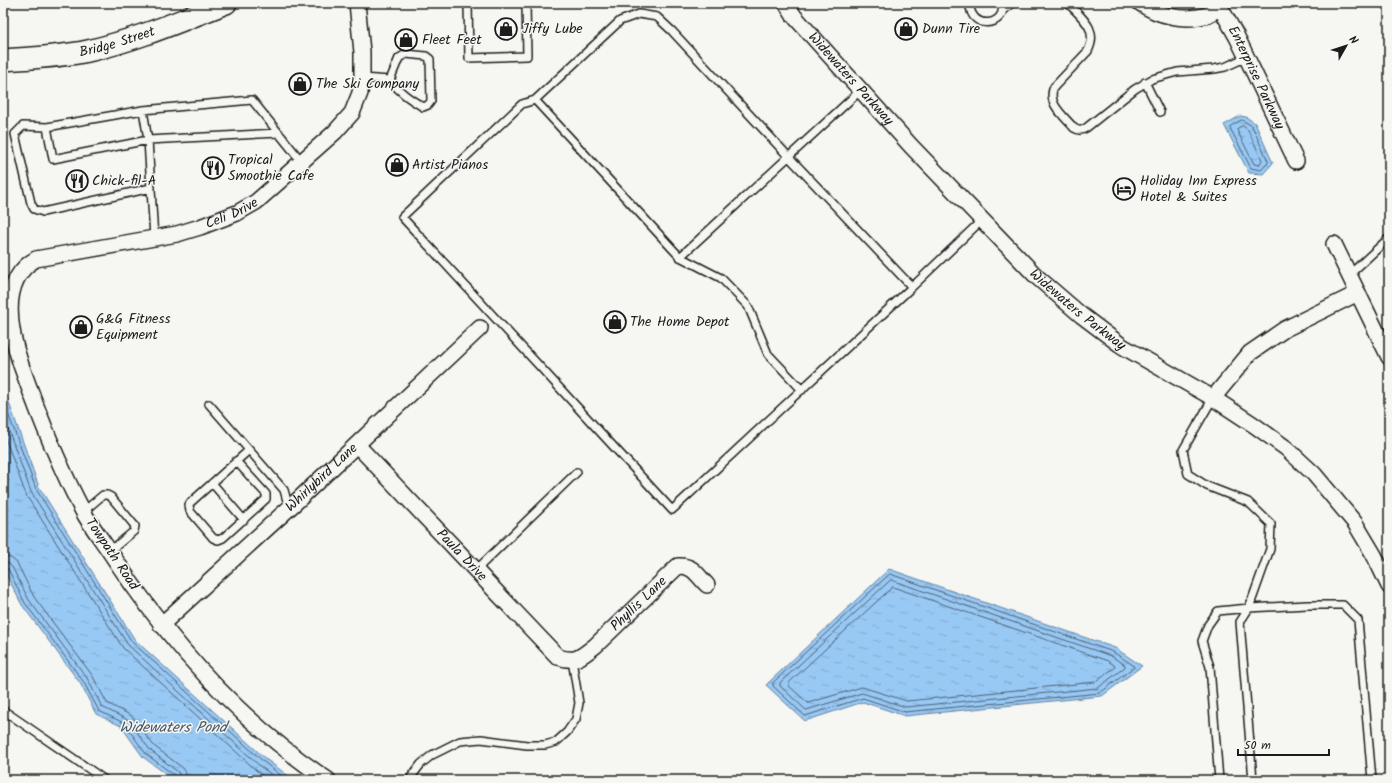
<svg xmlns="http://www.w3.org/2000/svg" width="1392" height="783" viewBox="0 0 1392 783" font-family="Kalam,sans-serif">
	<style>
		.water { fill: url(#water-ripples); stroke: #66839e }
		.lines { fill: none; stroke-linecap: round; stroke-linejoin: round }
		.shore { stroke: #4e6172; stroke-width: 1 }
		.lane-casing { stroke: #1c1c1c; stroke-width: 10 }
		.street-casing { stroke: #1c1c1c; stroke-width: 18 }
		.secondary-casing { stroke: #1c1c1c; stroke-width: 24 }
		.lane { stroke: #f6f6f2; stroke-width: 7 }
		.street { stroke: #f6f6f2; stroke-width: 15 }
		.secondary { stroke: #f6f6f2; stroke-width: 21 }
		.labels { text-anchor: middle; dominant-baseline: central; stroke-width: 3; stroke-linejoin: round; paint-order: stroke }
		.poi-label { font-size: 14px; fill: #1c1c1c; stroke: #f6f6f2; text-anchor: start }
		.street-label { font-size: 14px; fill: #1c1c1c; stroke: #f6f6f2 }
		.water-label { font-size: 15px; font-style: italic; fill: #475868; stroke: #f6f6f2 }
	</style>
	<defs>
		<pattern id="water-ripples" width="26" height="14" patternUnits="userSpaceOnUse"><rect width="26" height="14" fill="#98c8f4"/><path d="M2 4q2-2 4 0t4 0M15 11q2-2 4 0t4 0" fill="none" stroke="#82abd1"/></pattern>
	</defs>
	<rect width="100%" height="100%" fill="#f6f6f2"/>
	<filter id="ink" filterUnits="userSpaceOnUse"><feTurbulence type="fractalNoise" baseFrequency=".025" numOctaves="2"/><feDisplacementMap in="SourceGraphic" scale="8" xChannelSelector="R" yChannelSelector="G"/><feConvolveMatrix kernelMatrix="1 2 1 2 8 2 1 2 1" color-interpolation-filters="sRGB"/></filter>
	<g filter="url(#ink)">
		<path class="water" d="M 1240,116 L 1246,117 L 1255,123 L 1273,163 L 1263,174 L 1249,173 L 1224,125 Z
			M 3,386 L 39,487 L 135,640 L 267,760 L 294,780 L 174,780 L 143,757 L 121,726 L 96,714 L 80,683 L 22,605 L 3,568 Z
			M 889,569 L 1115,648 L 1142,666 L 1102,696 L 905,716 L 863,702 L 805,721 L 766,685 Z"/>
		<g class="lines">
			<path class="shore" d="M 1242,120 L 1252,126 L 1268,161 L 1268,163 L 1261,170 L 1251,168 L 1230,128 L 1231,126 Z
				M 1243,126 L 1248,130 L 1262,160 L 1259,165 L 1254,164 L 1237,130 L 1238,128 Z
				M 3,400 L 36,489 L 132,642 L 265,763 L 287,780
				M 3,415 L 31,492 L 128,645 L 261,767 L 279,780
				M 3,432 L 26,495 L 123,648 L 257,771 L 269,780
				M 3,556 L 11,558 L 17,563 L 34,597 L 92,675 L 107,703 L 132,716 L 154,746 L 184,769 L 186,775 L 187,780
				M 3,562 L 8,563 L 12,567 L 29,600 L 87,678 L 102,707 L 128,720 L 150,750 L 178,772 L 181,780
				M 3,567 L 8,569 L 25,603 L 83,681 L 99,711 L 124,723 L 146,754 L 174,775 L 176,780
				M 890,574 L 1113,652 L 1133,665 L 1134,667 L 1100,693 L 905,712 L 863,698 L 805,716 L 773,686 L 773,683 Z
				M 891,580 L 1111,656 L 1125,665 L 1125,667 L 1098,688 L 906,707 L 862,693 L 806,710 L 780,686 L 780,683 Z
				M 893,587 L 1108,661 L 1114,665 L 1115,667 L 1096,682 L 907,701 L 862,687 L 808,703 L 789,686 L 789,683 Z"/>
			<g class="lane-casing">
				<path id="lane" d="M 468,3 L 469,58 L 527,56 L 526,3
					M 970,3 C 969,31 1007,27 1003,3
					M 1068,3 C 1082,18 1099,29 1088,51 L 1054,87 C 1046,103 1064,116 1074,128 C 1079,131 1081,131 1086,128 L 1135,89 L 1152,79 L 1177,72 L 1214,69 L 1225,67 L 1247,57
					M 1002,11 L 1013,3
					M 406,54 L 426,56 L 430,59 L 431,101 L 428,105 L 423,107 C 410,99 399,92 390,80 L 399,58 Z
					M 362,78 L 390,80
					M 1145,82 L 1160,112
					M 861,90 L 680,257 L 535,100 L 620,21 L 639,14 L 657,17 L 672,31 L 788,156 L 912,287 L 982,220
					M 535,100 L 522,104 L 402,217 L 672,510 L 912,287
					M 143,110 L 47,127 L 53,159 L 148,140 L 279,133
					M 47,127 L 23,126 L 15,134 L 31,203 L 34,209 L 43,212 L 151,188
					M 154,238 L 148,140 L 143,110 L 252,100 L 302,162
					M 680,257 L 721,278 L 748,306 L 768,354 L 802,390
					M 1349,275 L 1389,238
					M 1213,398 L 1183,450 L 1188,474 L 1207,486 L 1248,502 L 1271,524 L 1270,549 L 1249,608 L 1218,611 L 1208,625 L 1202,641 L 1210,667 L 1219,780
					M 209,404 L 284,490 L 289,508
					M 236,461 L 266,494 L 266,499 L 223,538 L 218,540 L 213,538 L 190,511 L 189,505 L 190,503 C 210,485 229,468 249,450
					M 212,483 L 244,520
					M 84,511 L 103,495 L 107,495 L 111,497 L 135,526 L 134,531 L 110,551
					M 476,570 L 577,472
					M 3,710 L 105,780
					M 409,780 L 421,764 L 432,755 L 460,741 L 481,739 L 527,745 L 545,745 L 556,742 L 567,732 L 576,719 L 579,703 L 572,660
					M 1253,780 L 1240,622 L 1249,608 L 1307,605 L 1343,605 L 1358,620 L 1372,780"/>
			</g>
			<g class="street-casing">
				<g id="street">
					<path id="s1" d="M 786,3 L 794,16 L 911,146 L 1037,277 L 1081,315 L 1122,346 L 1213,398 L 1254,425 L 1286,448 L 1314,474 L 1355,523 L 1374,555 L 1389,586"/>
					<path id="s2" d="M 1140,3 C 1158,16 1185,22 1207,15 C 1211,13 1216,10 1220,7 L 1237,37 L 1296,161"/>
					<path d="M 1334,244 L 1389,357"/>
					<path d="M 1213,398 L 1250,353 L 1285,329 L 1358,293"/>
					<path id="s3" d="M 357,445 L 558,657 C 577,663 580,657 595,646 L 678,566 C 693,565 697,575 707,585"/>
					<path id="s4" d="M 161,625 L 298,500 L 480,328"/>
					<path id="s5" d="M 328,780 C 241,723 171,644 114,558 C 105,544 94,530 85,515 C 59,467 39,416 21,365 C 8,326 0,279 36,259 L 177,234 L 200,227 L 237,213 L 256,202 L 335,132 L 352,113 L 360,93 L 362,78 L 362,52 L 357,3"/>
				</g>
			</g>
			<g class="secondary-casing">
				<g id="secondary">
					<path id="s6" d="M 3,60 C 31,58 60,57 88,51 C 136,40 180,21 226,3"/>
				</g>
			</g>
			<use href="#lane" class="lane"/>
			<use href="#street" class="street"/>
			<use href="#secondary" class="secondary"/>
		</g>
	</g>
	<defs>
		<g id="shop-ring" transform="scale(1.15)"><circle r="9.5" fill="#f6f6f2" stroke="#1c1c1c" stroke-width="1.5"/><path d="M-5-2.5h2.3a2.7 3.5 0 0 1 5.4 0H5L5.5 6h-11ZM-1.5-2.5h3a1.5 2.3 0 0 0-3 0Z" fill="#1c1c1c"/></g>
		<g id="restaurant-ring" transform="scale(1.15)"><circle r="9.5" fill="#f6f6f2" stroke="#1c1c1c" stroke-width="1.5"/><path d="M-5-6h1v4h1v-4h1v4h1v-4h1v5L-1.5 .5V6h-2V.5L-5-1ZM5-6V6H3V1.5H1.5Q1.5-4 5-6Z" fill="#1c1c1c"/></g>
		<g id="hotel-ring" transform="scale(1.15)"><circle r="9.5" fill="#f6f6f2" stroke="#1c1c1c" stroke-width="1.5"/><path d="M-6-4.5h1.5V1H6V5H4.5V3h-9V5H-6ZM-4 0a1.8 1.8 0 1 1 3.6 0ZM.5 0V-2.5h3Q6-2.5 6 0Z" fill="#1c1c1c"/></g>
	</defs>
	<g fill-rule="evenodd">
		<use href="#shop-ring" x="506" y="29"/>
		<use href="#shop-ring" x="906" y="29"/>
		<use href="#shop-ring" x="406" y="40"/>
		<use href="#shop-ring" x="300" y="84"/>
		<use href="#shop-ring" x="397" y="165"/>
		<use href="#restaurant-ring" x="213" y="168"/>
		<use href="#restaurant-ring" x="77" y="181"/>
		<use href="#hotel-ring" x="1124" y="189"/>
		<use href="#shop-ring" x="615" y="322"/>
		<use href="#shop-ring" x="81" y="327"/>
	</g>
	<g class="labels">
		<g class="poi-label">
			<text x="522" y="29">Jiffy Lube</text>
			<text x="922" y="29">Dunn Tire</text>
			<text x="422" y="40">Fleet Feet</text>
			<text x="316" y="84">The Ski Company</text>
			<text x="228" y="160">Tropical<tspan x="228" dy="16">Smoothie Cafe</tspan></text>
			<text x="412" y="165">Artist Pianos</text>
			<text x="92" y="181">Chick-fil-A</text>
			<text x="1140" y="181">Holiday Inn Express<tspan x="1140" dy="16">Hotel &amp; Suites</tspan></text>
			<text x="96" y="319">G&amp;G Fitness<tspan x="96" dy="16">Equipment</tspan></text>
			<text x="630" y="322">The Home Depot</text>
		</g>
		<g class="street-label">
			<text stroke="none"><textPath href="#s6" startOffset="116">Bridge Street</textPath></text>
			<text stroke="none"><textPath href="#s2" startOffset="165">Enterprise Parkway</textPath></text>
			<text stroke="none"><textPath href="#s1" startOffset="100">Widewaters Parkway</textPath></text>
			<text stroke="none"><textPath href="#s5" startOffset="844">Celi Drive</textPath></text>
			<text stroke="none"><textPath href="#s1" startOffset="424">Widewaters Parkway</textPath></text>
			<text stroke="none"><textPath href="#s4" startOffset="218">Whirlybird Lane</textPath></text>
			<text transform="translate(112 554) rotate(56)">Towpath Road</text>
			<text stroke="none"><textPath href="#s3" startOffset="152">Paula Drive</textPath></text>
			<text stroke="none"><textPath href="#s3" startOffset="394">Phyllis Lane</textPath></text>
		</g>
		<g class="water-label">
			<text x="173" y="728">Widewaters Pond</text>
		</g>
	</g>
	<rect width="1392" height="783" fill="none" stroke="#f6f6f2" stroke-width="16"/>
	<rect x="8" y="8" width="1376" height="767" fill="none" stroke="#1c1c1c" stroke-width="1.5" filter="url(#ink)"/>
	<g transform="translate(1346 46) rotate(51)" stroke="#f6f6f2" stroke-width="3" paint-order="stroke">
	<path d="M0-3L7 15L0 10L-7 15Z" fill="#1c1c1c"/>
	<text y="-6" font-size="11" font-weight="bold" text-anchor="middle" fill="#1c1c1c">N</text>
	</g>
	<path d="M1238 749v6h91v-6" fill="none" stroke="#1c1c1c" stroke-width="2"/>
	<text x="1244" y="749" font-size="12" fill="#1c1c1c" stroke="#f6f6f2" stroke-width="3" paint-order="stroke">50 m</text>
</svg>
